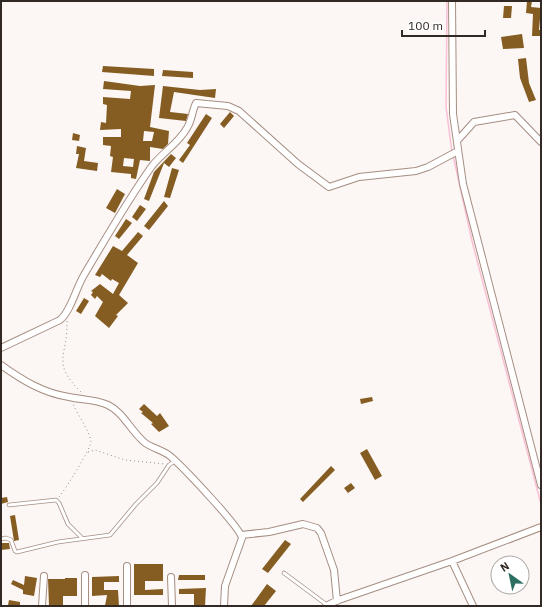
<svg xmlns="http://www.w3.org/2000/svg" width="542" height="607" viewBox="0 0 542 607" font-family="'IBM Plex Sans',sans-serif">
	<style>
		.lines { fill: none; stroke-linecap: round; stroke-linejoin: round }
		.stream { stroke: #fbc0d6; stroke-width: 1.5 }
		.building { fill: #855d22; fill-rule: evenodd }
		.service-casing { stroke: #a68e82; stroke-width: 4.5 }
		.minor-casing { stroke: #a68e82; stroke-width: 8 }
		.path { stroke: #978f8c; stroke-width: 1; stroke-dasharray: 1 3; stroke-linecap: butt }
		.service { stroke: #fff; stroke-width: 3 }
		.minor { stroke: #fff; stroke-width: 6 }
	</style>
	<rect width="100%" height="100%" fill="#fcf6f4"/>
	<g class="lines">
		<path class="stream" d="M 447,1 L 446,107 L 452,152
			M 453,155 L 472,241 L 541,504"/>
	</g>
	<path class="building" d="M 527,1 L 532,1 L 531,7 L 541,8 L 539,30 L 541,30 L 541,36 L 532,36 L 533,14 L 526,13 Z
		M 504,6 L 512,6 L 511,18 L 503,18 Z
		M 522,34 L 524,48 L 503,49 L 501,37 Z
		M 526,58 L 529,83 L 536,100 L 529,102 L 520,78 L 518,59 Z
		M 103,66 L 154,69 L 154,76 L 102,72 Z
		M 163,70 L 193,72 L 193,78 L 162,76 Z
		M 104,81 L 140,86 L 155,85 L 150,127 L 169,131 L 168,144 L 163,149 L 150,147 L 150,161 L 140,160 L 136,179 L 131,178 L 131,174 L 111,172 L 113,157 L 110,156 L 111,146 L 103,145 L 103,137 L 121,137 L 121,129 L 100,130 L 101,122 L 106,123 L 107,105 L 103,104 L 103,97 L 130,99 L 131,91 L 103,89 ZM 144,131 L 154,132 L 152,141 L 143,141 ZM 124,158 L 134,159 L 133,167 L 123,166 Z
		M 163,86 L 200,90 L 216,89 L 215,98 L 174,92 L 170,112 L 188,114 L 186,121 L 159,118 Z
		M 230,112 L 234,116 L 224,128 L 220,124 Z
		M 206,114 L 212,118 L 183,163 L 179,160 L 190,145 L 187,143 Z
		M 73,133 L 80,135 L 79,141 L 72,140 Z
		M 77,146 L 86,148 L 84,161 L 98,163 L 97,171 L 76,168 L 79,154 L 76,154 Z
		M 171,154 L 176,158 L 169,167 L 164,163 L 149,201 L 144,199 L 154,172 Z
		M 172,168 L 179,170 L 170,198 L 164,197 Z
		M 117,189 L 125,194 L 115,213 L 106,208 Z
		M 164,201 L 168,206 L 149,230 L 144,226 Z
		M 140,205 L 146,209 L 137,221 L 132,217 Z
		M 126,219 L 132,223 L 119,239 L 115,236 Z
		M 138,232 L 143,236 L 127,255 L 138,263 L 119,295 L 128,303 L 116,315 L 118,316 L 109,328 L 95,316 L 103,302 L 97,296 L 95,299 L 91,295 L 93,292 L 91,291 L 100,284 L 113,294 L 119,283 L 112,279 L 111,281 L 102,274 L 100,277 L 95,275 L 113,246 L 122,251 Z
		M 84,298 L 89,301 L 81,314 L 76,311 Z
		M 372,397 L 373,401 L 361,404 L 360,399 Z
		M 144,404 L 157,416 L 160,413 L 169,426 L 159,432 L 151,424 L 153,423 L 141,413 L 143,412 L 139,409 Z
		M 367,449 L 382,476 L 375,480 L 360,453 Z
		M 331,466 L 335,470 L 303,502 L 300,499 Z
		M 351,483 L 355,488 L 348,493 L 344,488 Z
		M 7,497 L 8,502 L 1,504 L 1,498 Z
		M 15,515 L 19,540 L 14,541 L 10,516 Z
		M 285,540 L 291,544 L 268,573 L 262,569 Z
		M 1,543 L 9,543 L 10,549 L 1,550 Z
		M 134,564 L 163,564 L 163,581 L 145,581 L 145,590 L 163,589 L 163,595 L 134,595 Z
		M 179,575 L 205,575 L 205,580 L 178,580 Z
		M 25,576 L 37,578 L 34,596 L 23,594 L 23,590 L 11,584 L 13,580 L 24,585 Z
		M 119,576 L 119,582 L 104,582 L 104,590 L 118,590 L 119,606 L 105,606 L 107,595 L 92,596 L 92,577 Z
		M 65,578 L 77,578 L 77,596 L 63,596 L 63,606 L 49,606 L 48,579 L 65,579 Z
		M 267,584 L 276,591 L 264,606 L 251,606 Z
		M 206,588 L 205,606 L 194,606 L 194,594 L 179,594 L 179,589 Z
		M 9,600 L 20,602 L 20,606 L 8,605 Z"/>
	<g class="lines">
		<g class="service-casing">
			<path id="service" d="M 9,505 L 56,500 L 59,503 L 68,524 L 82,538
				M 1,539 L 6,538 L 11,540 L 15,551 L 17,552 L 58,542 L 110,535 L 136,504 L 157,483 L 169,465 L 175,461
				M 284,573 L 327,605"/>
		</g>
		<g class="minor-casing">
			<path id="minor" d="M 452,1 L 453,114 L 463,184 L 541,485
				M 457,141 L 474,122 L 515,115 L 541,142
				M 1,348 L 60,320 C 71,311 76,288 84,275 C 106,238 127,201 152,166 C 163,152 178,144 187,128 C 192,120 192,111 196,103 L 228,106 L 239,111 L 298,164 L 329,187 L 359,177 L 416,171 L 428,167 L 458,151
				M 1,365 C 22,380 43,393 69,397 C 82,400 95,399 108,405 C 123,412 131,431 144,442 C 151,448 163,450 170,456 C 182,466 240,527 242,538 L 225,586 L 224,606
				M 241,535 L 269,532 L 303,524 L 317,528 L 321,533 L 334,570 L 337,601
				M 452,561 L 473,606
				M 85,575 L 85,606
				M 171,577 L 172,606
				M 42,606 L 44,576
				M 127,606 L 127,566
				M 326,606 L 336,601 L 452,561 L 541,527"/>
		</g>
		<path class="path" d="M 67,321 C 68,357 50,362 82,393
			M 88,452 L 95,450 L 125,460 L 165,464
			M 59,497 C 65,490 92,447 91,441 C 89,430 77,414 73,404"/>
		<use href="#service" class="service"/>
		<use href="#minor" class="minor"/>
	</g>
	<rect width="542" height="607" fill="none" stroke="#322924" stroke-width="4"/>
	<g transform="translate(510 575) rotate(327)"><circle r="19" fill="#ffffff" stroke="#ada9a7"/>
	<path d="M0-3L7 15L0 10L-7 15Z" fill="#2c7063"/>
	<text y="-6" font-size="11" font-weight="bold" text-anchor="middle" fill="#322924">N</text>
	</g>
	<path d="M402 30v6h83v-6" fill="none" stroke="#322924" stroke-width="2"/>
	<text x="408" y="30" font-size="12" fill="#322924" stroke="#ffffff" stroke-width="3" paint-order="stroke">100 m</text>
</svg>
